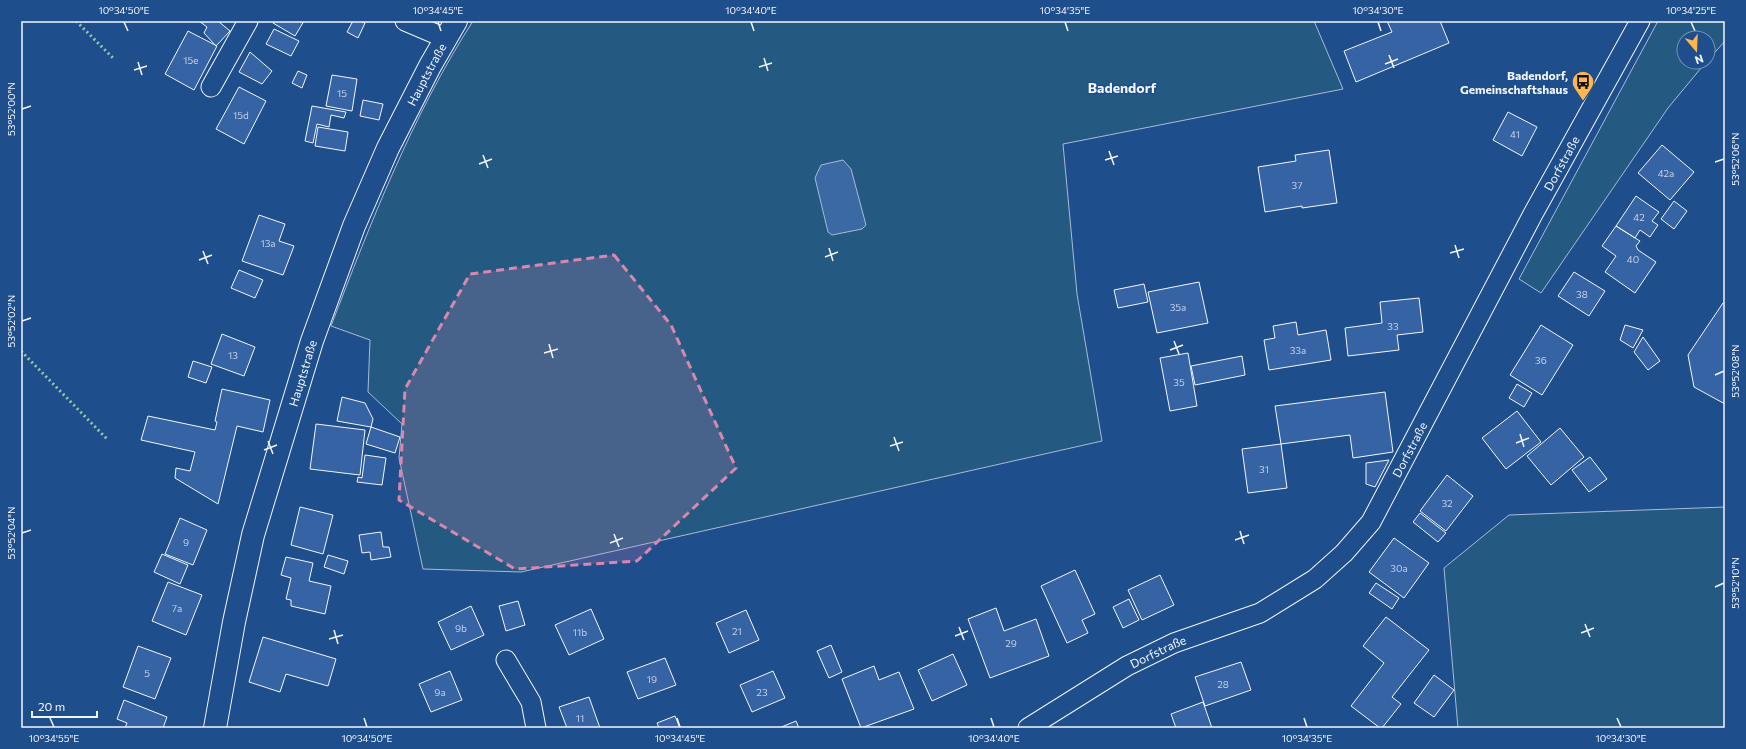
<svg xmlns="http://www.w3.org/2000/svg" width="1746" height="749" viewBox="0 0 1746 749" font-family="Commissioner,sans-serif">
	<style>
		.green { fill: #245a82; stroke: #a8bbd7 }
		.water { fill: #3b69a3; stroke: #a8bbd7 }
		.building { fill: #3563a3; stroke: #f2f6ff }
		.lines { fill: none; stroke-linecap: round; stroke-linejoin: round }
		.minor-casing { stroke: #f2f6ff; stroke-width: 21 }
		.secondary-casing { stroke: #f2f6ff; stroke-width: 24 }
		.minor { stroke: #1f4e8c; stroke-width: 19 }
		.secondary { stroke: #1f4e8c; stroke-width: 22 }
		.hedge { stroke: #97c8a6; stroke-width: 3; stroke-dasharray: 2 3; stroke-linecap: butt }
		.marked { fill: #da87ad; fill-opacity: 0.2; stroke: #da87ad; stroke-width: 3; stroke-dasharray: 8 5; stroke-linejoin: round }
		.ticks { fill: none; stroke: #f2f6ff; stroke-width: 1.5 }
		.labels { text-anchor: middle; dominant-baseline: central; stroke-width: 3; stroke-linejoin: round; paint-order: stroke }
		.number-label { font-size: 10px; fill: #c3d1e8 }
		.street-label { font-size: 12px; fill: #f2f6ff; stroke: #1f4e8c }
		.poi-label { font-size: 12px; font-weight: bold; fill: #f2f6ff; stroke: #1f4e8c; text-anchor: end }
		.quarter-label { font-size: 14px; font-weight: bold; fill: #f2f6ff; stroke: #1f4e8c }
		.neatline { fill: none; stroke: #f2f6ff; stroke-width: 1.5 }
		.ticks-label { font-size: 10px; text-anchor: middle; fill: #f2f6ff }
	</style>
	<rect width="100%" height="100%" fill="#1f4e8c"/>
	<path class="green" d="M 473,21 L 1314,21 L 1343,89 L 1063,144 L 1077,294 L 1102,441 L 521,572 L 423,569 L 399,458 L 402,424 L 368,392 L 370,340 L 331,326 C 371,222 412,116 473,21 Z
		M 1658,21 L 1725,21 L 1725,41 L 1708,60 L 1708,38 L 1684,38 L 1684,62 L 1706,62 L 1668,108 L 1541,293 L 1519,279 Z
		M 1725,507 L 1725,728 L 1458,728 L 1444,568 L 1509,515 Z"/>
	<path class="water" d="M 843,160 L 851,169 L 866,225 L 862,229 L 832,235 L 828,232 L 815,178 L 821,165 Z"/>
	<path class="building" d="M 199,21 L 218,21 L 230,31 L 216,46 L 204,33 L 207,27 Z
		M 274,21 L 304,21 L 295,36 L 273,23 Z
		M 353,21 L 360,21 L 365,23 L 358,38 L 347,32 Z
		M 1387,21 L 1440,21 L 1449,43 L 1356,82 L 1344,51 L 1392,32 Z
		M 274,29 L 299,41 L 291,56 L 266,44 Z
		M 188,31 L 217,46 L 194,90 L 165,74 Z
		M 250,52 L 272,71 L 262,84 L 239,72 Z
		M 298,71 L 307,75 L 302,88 L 292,83 Z
		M 332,75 L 357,79 L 352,111 L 326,106 Z
		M 239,87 L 266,101 L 244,144 L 216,129 Z
		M 363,100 L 383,104 L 379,120 L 360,116 Z
		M 312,106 L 346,112 L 344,118 L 331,115 L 329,127 L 317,124 L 313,143 L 305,141 Z
		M 1508,112 L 1537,127 L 1522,156 L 1493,140 Z
		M 318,127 L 348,132 L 345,151 L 315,146 Z
		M 1662,145 L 1694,172 L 1670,200 L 1638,173 Z
		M 1329,150 L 1337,203 L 1302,208 L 1302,206 L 1265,212 L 1258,167 L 1296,161 L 1295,155 Z
		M 1636,196 L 1659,212 L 1652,221 L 1658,225 L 1650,237 L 1640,230 L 1635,238 L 1616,226 Z
		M 1674,201 L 1687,211 L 1674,229 L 1661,219 Z
		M 259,215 L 285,224 L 279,241 L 294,246 L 283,275 L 242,261 Z
		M 1616,226 L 1640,241 L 1636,246 L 1638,250 L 1656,262 L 1635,293 L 1605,272 L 1616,256 L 1602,246 Z
		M 239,270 L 263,280 L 255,298 L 231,288 Z
		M 1574,272 L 1605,291 L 1589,316 L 1558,296 Z
		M 1199,282 L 1208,323 L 1157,333 L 1148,292 Z
		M 1144,284 L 1148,302 L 1118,308 L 1114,290 Z
		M 1419,298 L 1423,332 L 1397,335 L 1399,350 L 1348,356 L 1345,328 L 1382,323 L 1380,302 Z
		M 1723,303 L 1725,304 L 1725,404 L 1694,387 L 1688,355 Z
		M 1296,322 L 1298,335 L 1326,330 L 1331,360 L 1269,370 L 1264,340 L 1275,338 L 1273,326 Z
		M 1541,325 L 1573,345 L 1542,395 L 1510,375 Z
		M 1625,325 L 1643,330 L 1633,348 L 1620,340 Z
		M 222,334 L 255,347 L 244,376 L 211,364 Z
		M 1643,337 L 1660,361 L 1648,370 L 1634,352 Z
		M 1188,353 L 1197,406 L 1170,411 L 1160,358 Z
		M 1242,356 L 1245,375 L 1195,385 L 1191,366 Z
		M 193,361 L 212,367 L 206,383 L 188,377 Z
		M 1517,384 L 1532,393 L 1524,407 L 1509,398 Z
		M 222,389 L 270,400 L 263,432 L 237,426 L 218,504 L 175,478 L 176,468 L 190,471 L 195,452 L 141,440 L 148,416 L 215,430 L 217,422 L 215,421 Z
		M 1385,392 L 1393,452 L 1353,458 L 1350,435 L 1281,444 L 1275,406 Z
		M 342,397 L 365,403 L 373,419 L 371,427 L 337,421 Z
		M 1517,411 L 1541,442 L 1506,469 L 1482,438 Z
		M 316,424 L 365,430 L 360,475 L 310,469 Z
		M 371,427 L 400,437 L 395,453 L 366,444 Z
		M 1560,428 L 1584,457 L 1551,485 L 1527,456 Z
		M 1281,444 L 1287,488 L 1248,493 L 1242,449 Z
		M 365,455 L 386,458 L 382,485 L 357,482 L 358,477 L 362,478 Z
		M 1590,457 L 1607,479 L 1589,492 L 1572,470 Z
		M 1389,460 L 1375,487 L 1366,484 L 1366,463 Z
		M 1447,475 L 1473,496 L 1446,531 L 1420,511 Z
		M 300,507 L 333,515 L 323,554 L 291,545 Z
		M 1420,513 L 1446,533 L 1438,542 L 1413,522 Z
		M 180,518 L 207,530 L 193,565 L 165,554 Z
		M 381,532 L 383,547 L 389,547 L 391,557 L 371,560 L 370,552 L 362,553 L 359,535 Z
		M 1394,538 L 1429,563 L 1404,598 L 1369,572 Z
		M 162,554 L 188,565 L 180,584 L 154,572 Z
		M 328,555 L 348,561 L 344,574 L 324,567 Z
		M 286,557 L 313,563 L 309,581 L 331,586 L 325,614 L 291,606 L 291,600 L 286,599 L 291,578 L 281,575 Z
		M 1075,570 L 1095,614 L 1082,620 L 1088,633 L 1067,643 L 1041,586 Z
		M 1160,575 L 1174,605 L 1142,620 L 1128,590 Z
		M 168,582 L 202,595 L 186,635 L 152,621 Z
		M 1376,583 L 1399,598 L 1392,609 L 1369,593 Z
		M 1129,599 L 1139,620 L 1123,628 L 1113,607 Z
		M 518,601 L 525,625 L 506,631 L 499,606 Z
		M 471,606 L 484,635 L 451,650 L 438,622 Z
		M 996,608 L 1004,631 L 1036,619 L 1049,656 L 990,678 L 968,619 Z
		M 591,609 L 604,639 L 569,655 L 555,625 Z
		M 746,610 L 759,640 L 729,653 L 716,623 Z
		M 1386,617 L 1429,650 L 1392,697 L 1401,704 L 1382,728 L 1380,728 L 1351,706 L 1384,663 L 1363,646 Z
		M 263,637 L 336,659 L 328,686 L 286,674 L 280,692 L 249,682 Z
		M 831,645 L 842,672 L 829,678 L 817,651 Z
		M 138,646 L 171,658 L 155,699 L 123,687 Z
		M 953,654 L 967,685 L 932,701 L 918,670 Z
		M 665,658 L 676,685 L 638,699 L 627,672 Z
		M 1241,662 L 1251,690 L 1205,706 L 1195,677 Z
		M 874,666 L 879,680 L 899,672 L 914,709 L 861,728 L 842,679 Z
		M 450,671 L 462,700 L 431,712 L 419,684 Z
		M 773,671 L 785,698 L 752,712 L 740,685 Z
		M 1434,675 L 1454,690 L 1434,717 L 1414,703 Z
		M 589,697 L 600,728 L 567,728 L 559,707 Z
		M 124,700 L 167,717 L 163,728 L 125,728 L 127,723 L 117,719 Z
		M 1203,702 L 1212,728 L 1176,728 L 1171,714 Z
		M 675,716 L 680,728 L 659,728 L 657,723 Z
		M 796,721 L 799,728 L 779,728 Z"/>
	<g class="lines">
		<g class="minor-casing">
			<g id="minor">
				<path d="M 405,21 L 445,38"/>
				<path d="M 211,87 L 248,21"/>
				<path d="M 506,660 L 531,702 L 536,728"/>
				<path id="s1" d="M 1028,728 L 1127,666 L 1174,643 L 1260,613 L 1315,579 L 1344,553 L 1371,522 L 1533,214 L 1640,21"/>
			</g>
		</g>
		<g class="secondary-casing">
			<g id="secondary">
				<path id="s2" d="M 215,728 L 234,622 L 253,535 L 312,341 L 354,226 L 388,148 L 430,66 L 456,21"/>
			</g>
		</g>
		<use href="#minor" class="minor"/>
		<use href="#secondary" class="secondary"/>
		<path class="hedge" d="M 76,21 L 113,58
			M 21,351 L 107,439"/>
	</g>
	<path class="marked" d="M 614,255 L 671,325 L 736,468 L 637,561 L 515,569 L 399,500 L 405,389 L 470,274 Z"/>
	<path class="ticks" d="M 124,22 L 128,31M 438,22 L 441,31M 751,22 L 754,31M 1065,22 L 1068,31M 1378,22 L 1381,31M 1691,22 L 1695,31M 1389,55 L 1394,68M 764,58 L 768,71M 138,62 L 142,75M 1385,64 L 1398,59M 759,67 L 772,63M 134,70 L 147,66M 22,109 L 31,106M 1109,151 L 1114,165M 483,155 L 488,168M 1105,160 L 1118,156M 1715,162 L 1724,159M 479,164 L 492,159M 1455,245 L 1459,258M 829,248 L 833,261M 203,251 L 208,264M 1450,253 L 1464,249M 825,257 L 838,252M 199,260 L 212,255M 22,321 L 31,318M 1174,341 L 1179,354M 549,344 L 553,358M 1170,350 L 1183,345M 544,353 L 558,349M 1715,375 L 1724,371M 1520,434 L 1524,447M 894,437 L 899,451M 268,441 L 273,454M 1516,443 L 1529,438M 890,446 L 903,442M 264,450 L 277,445M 1240,531 L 1244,544M 22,533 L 31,530M 614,534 L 619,547M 1235,540 L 1249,535M 610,543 L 623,538M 1715,587 L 1724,583M 1585,624 L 1590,637M 959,627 L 964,640M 334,630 L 338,644M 1581,633 L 1594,628M 955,636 L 968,631M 329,639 L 343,635M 50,718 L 54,727M 364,718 L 367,727M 677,718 L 680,727M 991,718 L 994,727M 1304,718 L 1307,727M 1617,718 L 1621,727"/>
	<defs>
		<g id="bus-pin" transform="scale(1.15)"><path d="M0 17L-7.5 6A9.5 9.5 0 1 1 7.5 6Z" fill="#ffb74d" stroke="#1f4e8c"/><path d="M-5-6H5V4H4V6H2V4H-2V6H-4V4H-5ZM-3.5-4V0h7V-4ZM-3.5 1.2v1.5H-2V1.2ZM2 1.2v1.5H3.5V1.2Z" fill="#111"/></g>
	</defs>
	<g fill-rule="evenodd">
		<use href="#bus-pin" x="1583" y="82"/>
	</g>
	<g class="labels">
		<g class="number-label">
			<text x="191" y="60">15e</text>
			<text x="342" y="93">15</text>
			<text x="241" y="115">15d</text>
			<text x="1515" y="134">41</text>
			<text x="1666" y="173">42a</text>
			<text x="1297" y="185">37</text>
			<text x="1639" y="217">42</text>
			<text x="268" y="243">13a</text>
			<text x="1633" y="259">40</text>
			<text x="1582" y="294">38</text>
			<text x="1178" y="307">35a</text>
			<text x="1393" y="326">33</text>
			<text x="1298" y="350">33a</text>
			<text x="233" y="355">13</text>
			<text x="1541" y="360">36</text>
			<text x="1179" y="382">35</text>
			<text x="1264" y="469">31</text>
			<text x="1447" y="503">32</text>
			<text x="186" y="542">9</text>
			<text x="1399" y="568">30a</text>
			<text x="177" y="608">7a</text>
			<text x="461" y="628">9b</text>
			<text x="737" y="631">21</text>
			<text x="580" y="632">11b</text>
			<text x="1011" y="643">29</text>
			<text x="147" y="673">5</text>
			<text x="652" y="679">19</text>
			<text x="1223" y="684">28</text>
			<text x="440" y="692">9a</text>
			<text x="762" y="692">23</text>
			<text x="580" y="718">11</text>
		</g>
		<g class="street-label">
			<text stroke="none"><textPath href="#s2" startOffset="690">Hauptstraße</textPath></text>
			<text stroke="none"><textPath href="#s1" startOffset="811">Dorfstraße</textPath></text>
			<text stroke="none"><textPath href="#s2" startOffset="366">Hauptstraße</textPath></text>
			<text stroke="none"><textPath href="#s1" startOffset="487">Dorfstraße</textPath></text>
			<text stroke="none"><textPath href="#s1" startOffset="151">Dorfstraße</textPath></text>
		</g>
		<g class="poi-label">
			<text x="1568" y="75">Badendorf,<tspan x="1568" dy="14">Gemeinschaftshaus</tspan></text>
		</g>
		<g class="quarter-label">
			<text x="1122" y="87">Badendorf</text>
		</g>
	</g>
	<rect width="1746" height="749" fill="none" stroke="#1f4e8c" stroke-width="44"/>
	<g transform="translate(1696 50) rotate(161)"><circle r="19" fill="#1f4e8c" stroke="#7391ba"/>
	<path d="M0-3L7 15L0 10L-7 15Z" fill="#ffb74d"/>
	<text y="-6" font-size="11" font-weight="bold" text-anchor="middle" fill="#f2f6ff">N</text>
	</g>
	<path d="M32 711v6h65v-6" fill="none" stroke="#f2f6ff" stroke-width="2"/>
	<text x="38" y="711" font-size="12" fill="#f2f6ff" stroke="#1f4e8c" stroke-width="3" paint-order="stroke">20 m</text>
	<rect x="22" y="22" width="1702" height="705" class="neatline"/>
	<g class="ticks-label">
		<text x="124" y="14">10°34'50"E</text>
		<text x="438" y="14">10°34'45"E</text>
		<text x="751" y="14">10°34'40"E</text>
		<text x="1065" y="14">10°34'35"E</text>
		<text x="1378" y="14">10°34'30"E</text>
		<text x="1691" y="14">10°34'25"E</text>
		<text transform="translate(11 109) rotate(-90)" y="4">53°52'00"N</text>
		<text transform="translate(1735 159) rotate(-90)" y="4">53°52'06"N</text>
		<text transform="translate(11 321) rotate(-90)" y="4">53°52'02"N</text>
		<text transform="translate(1735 371) rotate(-90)" y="4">53°52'08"N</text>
		<text transform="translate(11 533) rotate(-90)" y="4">53°52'04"N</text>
		<text transform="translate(1735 583) rotate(-90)" y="4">53°52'10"N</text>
		<text x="54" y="742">10°34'55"E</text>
		<text x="367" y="742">10°34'50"E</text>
		<text x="680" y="742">10°34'45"E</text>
		<text x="994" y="742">10°34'40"E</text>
		<text x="1307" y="742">10°34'35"E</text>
		<text x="1621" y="742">10°34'30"E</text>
	</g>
</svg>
